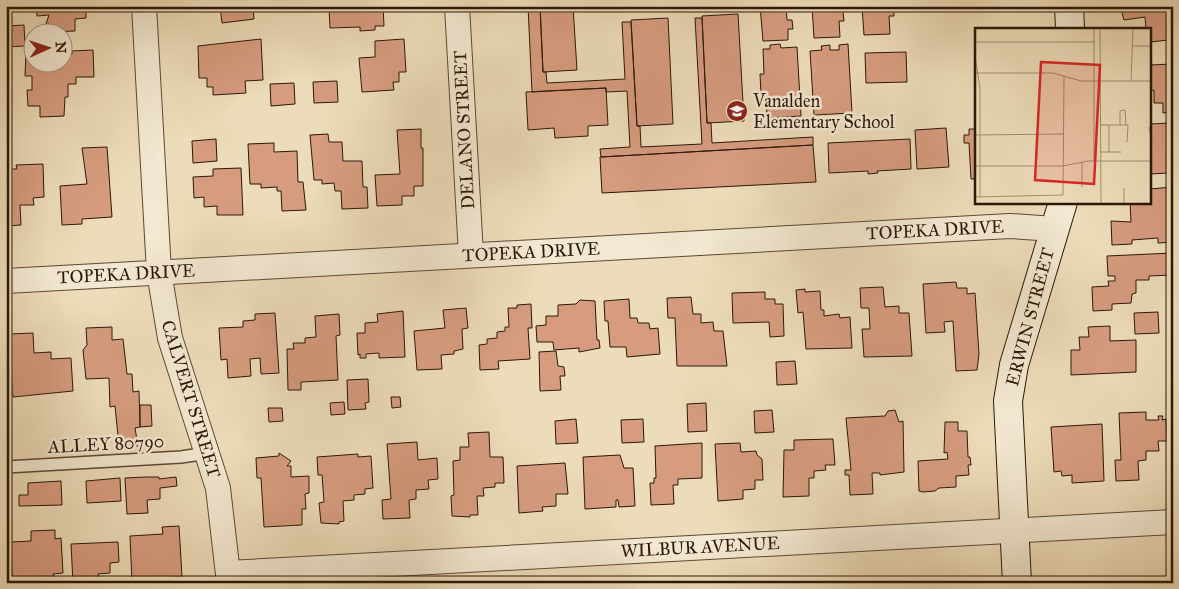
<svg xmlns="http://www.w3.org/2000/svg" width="1179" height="589" viewBox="0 0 1179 589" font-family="'IM FELL Great Primer',serif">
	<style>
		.building { fill: #d79c80; stroke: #2b1807 }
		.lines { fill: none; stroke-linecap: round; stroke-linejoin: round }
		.lane-casing { stroke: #5c4934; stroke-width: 14 }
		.street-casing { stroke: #5c4934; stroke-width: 26 }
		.secondary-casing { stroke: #2b1807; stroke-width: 30 }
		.lane { stroke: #f3e8d2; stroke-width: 11 }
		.street { stroke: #f3e8d2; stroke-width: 24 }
		.secondary { stroke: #f3e8d2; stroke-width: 28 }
		.labels { text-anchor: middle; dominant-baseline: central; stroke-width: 5; stroke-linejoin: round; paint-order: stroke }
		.poi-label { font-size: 18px; fill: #2b1807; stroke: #f3e8d2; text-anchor: start }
		.street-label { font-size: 18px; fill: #2b1807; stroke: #f3e8d2 }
		.inset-road { fill: none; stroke: #9f8e72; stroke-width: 1 }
		.view { fill: #d62828; fill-opacity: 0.15; stroke: #d62828; stroke-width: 2.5 }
		.inset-edge { fill: none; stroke: #2b1807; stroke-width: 2.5 }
	</style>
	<rect width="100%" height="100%" fill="#eddcb9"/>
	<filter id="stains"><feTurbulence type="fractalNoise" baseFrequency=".004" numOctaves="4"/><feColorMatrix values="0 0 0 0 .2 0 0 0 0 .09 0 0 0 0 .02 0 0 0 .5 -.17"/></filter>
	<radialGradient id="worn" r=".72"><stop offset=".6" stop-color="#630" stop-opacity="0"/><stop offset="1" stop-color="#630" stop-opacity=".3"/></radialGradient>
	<path class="building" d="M 36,6 L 86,6 L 86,18 L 75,19 L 75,31 L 50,32 L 49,24 L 46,24 L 49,15 L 37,16 Z
		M 220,6 L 253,6 L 254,19 L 222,23 Z
		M 329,6 L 383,6 L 384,26 L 375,26 L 375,30 L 360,31 L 360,27 L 330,28 Z
		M 528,6 L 540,6 L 543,72 L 546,72 L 547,83 L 625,79 L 622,22 L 631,22 L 637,126 L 640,126 L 641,147 L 702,144 L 695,18 L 702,18 L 707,123 L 711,123 L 712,143 L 813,137 L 813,145 L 601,157 L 600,149 L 630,147 L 627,91 L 606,92 L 606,88 L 532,92 Z
		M 540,6 L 573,6 L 577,70 L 543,72 Z
		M 760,6 L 786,6 L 787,20 L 792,20 L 793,29 L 788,29 L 788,40 L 763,41 Z
		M 812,6 L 838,6 L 838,11 L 843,11 L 844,21 L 839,21 L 840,37 L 814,38 Z
		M 862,6 L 894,6 L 894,16 L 889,16 L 890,34 L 864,35 Z
		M 1120,6 L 1173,6 L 1173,25 L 1167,25 L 1168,40 L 1150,42 L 1150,29 L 1146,29 L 1145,17 L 1124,20 Z
		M 738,14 L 744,121 L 707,123 L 702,16 Z
		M 668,18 L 673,124 L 637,126 L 631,20 Z
		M 24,25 L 25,46 L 6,47 L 6,26 Z
		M 261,39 L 263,80 L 245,81 L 246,93 L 213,95 L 213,87 L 207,87 L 207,78 L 199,78 L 198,46 Z
		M 404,39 L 406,72 L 399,72 L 399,82 L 393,82 L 394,90 L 362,92 L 359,58 L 375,57 L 375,41 Z
		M 780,44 L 781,48 L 797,47 L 801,116 L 767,118 L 766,94 L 761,94 L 760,74 L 764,74 L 763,49 L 770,49 L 770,45 Z
		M 848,44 L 852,113 L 814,115 L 810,51 L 822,50 L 821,46 L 830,45 L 830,50 L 839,50 L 839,45 Z
		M 93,50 L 94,77 L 76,77 L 76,84 L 68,84 L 68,97 L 65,97 L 64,116 L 40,117 L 40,106 L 28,106 L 27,90 L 32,90 L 32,76 L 25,76 L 26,51 L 32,51 L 32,62 L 62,62 L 62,55 L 72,54 L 72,51 Z
		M 906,52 L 907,82 L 866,83 L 865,53 Z
		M 1173,64 L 1173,112 L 1163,113 L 1163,103 L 1154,103 L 1154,90 L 1150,91 L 1150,65 Z
		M 337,81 L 338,102 L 314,103 L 313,82 Z
		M 294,83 L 295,104 L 271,106 L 270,84 Z
		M 606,88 L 608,125 L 588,126 L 588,136 L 555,138 L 554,128 L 528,130 L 526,92 Z
		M 1170,123 L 1172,158 L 1167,158 L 1168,173 L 1150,174 L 1150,124 Z
		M 946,128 L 949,167 L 917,169 L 915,130 Z
		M 421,129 L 421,148 L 423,148 L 423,186 L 414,186 L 414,196 L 402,196 L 402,205 L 377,206 L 375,175 L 400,174 L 397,130 Z
		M 969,129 L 976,129 L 976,179 L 971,179 L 969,143 L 964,143 L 964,135 L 969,135 Z
		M 328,134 L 329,142 L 342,142 L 343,161 L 362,161 L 363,187 L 367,187 L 368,208 L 342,209 L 341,191 L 335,191 L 334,183 L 322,184 L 322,180 L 314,180 L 310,135 Z
		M 216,139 L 217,161 L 193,163 L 192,141 Z
		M 910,139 L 911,169 L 877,171 L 878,173 L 868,174 L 868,171 L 829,173 L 828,143 Z
		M 274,143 L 274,152 L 297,151 L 298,182 L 303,182 L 306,210 L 282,211 L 281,191 L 277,191 L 277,187 L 261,188 L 261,184 L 250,184 L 248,144 Z
		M 813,145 L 816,182 L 602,193 L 600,157 Z
		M 107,147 L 112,217 L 82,219 L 82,224 L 62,225 L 60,186 L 87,184 L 82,148 Z
		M 43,164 L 44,197 L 33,198 L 34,205 L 20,205 L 21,225 L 6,226 L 6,169 L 17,169 L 16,165 Z
		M 241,168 L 243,215 L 217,215 L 217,206 L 204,207 L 204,197 L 194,198 L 193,177 L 213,176 L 213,169 Z
		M 1173,187 L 1173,242 L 1158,243 L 1158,238 L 1132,240 L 1132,244 L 1112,245 L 1111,221 L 1131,222 L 1130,202 L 1150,202 L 1150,189 Z
		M 1173,253 L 1173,275 L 1149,276 L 1149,280 L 1136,280 L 1136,293 L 1132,294 L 1131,303 L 1112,304 L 1112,310 L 1093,311 L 1092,287 L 1109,286 L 1108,281 L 1115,281 L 1115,276 L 1108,276 L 1107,256 Z
		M 956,282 L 957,288 L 967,288 L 967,294 L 975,293 L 979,354 L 977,370 L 956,371 L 953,321 L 944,322 L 945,332 L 926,333 L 923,284 Z
		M 883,287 L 885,307 L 899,306 L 899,313 L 909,313 L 912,356 L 864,357 L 862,329 L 870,329 L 869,308 L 861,308 L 860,288 Z
		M 805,289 L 805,292 L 820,291 L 821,310 L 824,310 L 824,316 L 839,314 L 840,318 L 850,317 L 852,348 L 806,349 L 803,312 L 798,313 L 796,290 Z
		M 765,292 L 765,299 L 775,299 L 775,304 L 783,304 L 784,336 L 770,337 L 769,322 L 733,323 L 732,293 Z
		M 691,297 L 693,314 L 701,314 L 701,323 L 713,322 L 714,331 L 723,331 L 727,366 L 677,366 L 675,318 L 668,318 L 667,298 Z
		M 629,299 L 630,318 L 637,318 L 638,323 L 649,323 L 650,329 L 658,328 L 660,354 L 627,357 L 626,347 L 610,347 L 608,321 L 605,321 L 604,301 Z
		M 580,300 L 595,301 L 597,340 L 599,340 L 600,348 L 579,352 L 579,348 L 554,350 L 553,342 L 537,342 L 536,326 L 546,325 L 546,316 L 558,316 L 558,305 L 576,304 Z
		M 531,304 L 532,328 L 528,328 L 530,359 L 498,361 L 499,369 L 480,370 L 479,345 L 487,344 L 487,339 L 497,338 L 497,332 L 505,331 L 505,327 L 509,327 L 508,308 L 517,308 L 517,305 Z
		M 466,308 L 468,328 L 462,329 L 463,349 L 454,351 L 454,354 L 441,355 L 442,369 L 417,370 L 414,331 L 445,328 L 443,310 Z
		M 403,311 L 405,357 L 379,358 L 379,353 L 366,354 L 366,358 L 360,358 L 360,354 L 358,355 L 357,333 L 365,333 L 365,323 L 378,322 L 377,314 Z
		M 1158,312 L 1159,333 L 1135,334 L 1134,313 Z
		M 275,313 L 279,373 L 261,374 L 260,358 L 250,359 L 251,376 L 228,378 L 227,359 L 221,360 L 219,328 L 243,327 L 243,321 L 255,320 L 255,314 Z
		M 339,314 L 340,335 L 336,336 L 338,380 L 301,382 L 301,390 L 288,390 L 287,349 L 294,349 L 293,343 L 305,343 L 305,338 L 316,337 L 315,316 Z
		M 1110,326 L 1110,341 L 1136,340 L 1136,372 L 1071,375 L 1071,350 L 1080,350 L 1079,337 L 1089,337 L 1088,327 Z
		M 112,327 L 112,340 L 123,339 L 127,374 L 132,374 L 133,392 L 139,391 L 140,427 L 135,428 L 138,446 L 119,446 L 115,406 L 110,407 L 109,378 L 86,379 L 83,350 L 87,345 L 86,328 Z
		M 33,333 L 34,353 L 51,352 L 51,359 L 71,358 L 73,391 L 13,397 L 9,334 Z
		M 556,351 L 558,366 L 564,367 L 565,376 L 560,376 L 561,390 L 540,391 L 539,352 Z
		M 795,361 L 797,384 L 777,385 L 776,362 Z
		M 368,379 L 369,402 L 365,403 L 366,409 L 348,410 L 347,380 Z
		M 391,397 L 400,397 L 401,407 L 392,408 Z
		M 344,402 L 345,414 L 331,415 L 330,403 Z
		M 706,403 L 707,431 L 688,432 L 687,404 Z
		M 140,405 L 151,405 L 152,426 L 140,427 Z
		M 268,408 L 282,408 L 283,421 L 269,422 Z
		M 772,410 L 774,432 L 755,433 L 754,411 Z
		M 895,410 L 899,422 L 903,421 L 904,472 L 880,475 L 880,473 L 872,473 L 873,494 L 850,495 L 849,475 L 845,475 L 845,470 L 851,470 L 846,418 L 885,416 L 888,411 Z
		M 1146,412 L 1146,420 L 1159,420 L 1158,416 L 1163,416 L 1162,420 L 1166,419 L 1167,441 L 1158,441 L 1159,451 L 1146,451 L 1146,460 L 1138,461 L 1139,480 L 1116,481 L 1115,460 L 1121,460 L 1119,413 Z
		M 576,419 L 578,443 L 556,444 L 555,421 Z
		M 643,419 L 644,442 L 622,443 L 621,420 Z
		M 945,422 L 958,422 L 958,431 L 967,431 L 968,457 L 970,457 L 971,465 L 968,465 L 969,475 L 956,476 L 956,487 L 939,488 L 935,491 L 923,492 L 919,491 L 918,461 L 948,459 L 947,452 L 944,453 Z
		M 1102,424 L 1104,481 L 1072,483 L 1072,475 L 1062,476 L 1061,471 L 1054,472 L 1051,427 Z
		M 489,432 L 490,457 L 503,457 L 504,483 L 495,483 L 495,487 L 483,488 L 484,496 L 477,496 L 478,515 L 470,515 L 470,517 L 452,516 L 451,496 L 454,495 L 453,461 L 460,460 L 460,447 L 469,447 L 468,433 Z
		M 833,439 L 835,465 L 825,465 L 826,470 L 814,471 L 814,478 L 809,478 L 809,496 L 783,497 L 784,450 L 794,450 L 794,440 Z
		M 417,442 L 418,460 L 437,458 L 438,479 L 428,480 L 429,489 L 416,490 L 416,499 L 409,500 L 410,518 L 383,519 L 382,500 L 391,499 L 387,444 Z
		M 702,443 L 702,478 L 678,479 L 678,485 L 673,485 L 674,504 L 651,505 L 650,483 L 654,483 L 654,478 L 656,478 L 655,446 Z
		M 740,443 L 741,452 L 756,451 L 757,455 L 762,459 L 763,480 L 755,480 L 755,489 L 743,490 L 743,499 L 718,501 L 715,444 Z
		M 279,453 L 291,461 L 287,466 L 291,466 L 291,477 L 309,476 L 309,493 L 305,494 L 306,509 L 302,509 L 302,525 L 264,527 L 261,478 L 257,478 L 256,458 L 279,456 Z
		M 358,454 L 358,457 L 371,456 L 373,488 L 365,489 L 365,494 L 354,495 L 354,500 L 343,501 L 344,521 L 339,522 L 339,524 L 321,523 L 319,503 L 324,502 L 322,475 L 318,475 L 317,457 Z
		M 620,455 L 624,468 L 633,468 L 635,506 L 619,507 L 618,500 L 616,500 L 616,507 L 585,509 L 583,457 Z
		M 565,463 L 568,494 L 556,494 L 556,506 L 542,507 L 543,511 L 519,513 L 517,466 Z
		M 145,477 L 159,477 L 159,479 L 176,477 L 177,486 L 160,488 L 160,499 L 147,500 L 148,513 L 127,514 L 125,478 Z
		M 120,478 L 121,501 L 87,503 L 86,481 Z
		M 61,481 L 62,505 L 19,506 L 19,495 L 28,495 L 28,483 Z
		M 179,526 L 182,577 L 170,577 L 170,581 L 160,581 L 160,578 L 151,578 L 147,582 L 132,582 L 130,536 L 163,534 L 162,527 Z
		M 55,530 L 55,539 L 61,538 L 63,573 L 53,574 L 54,578 L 42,579 L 42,583 L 13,583 L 11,542 L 31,541 L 31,531 Z
		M 118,542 L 119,562 L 110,563 L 110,573 L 98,574 L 99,582 L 73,583 L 71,544 Z"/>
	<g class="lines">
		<g class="lane-casing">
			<path id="lane" d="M 6,467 L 181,457 L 208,453"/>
		</g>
		<g class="street-casing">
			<path id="street" d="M 144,6 L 159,272 L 170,338 L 218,488 L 229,583
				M 457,6 L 471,255
				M 6,281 L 1010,226 L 1055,229
				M 228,573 L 1173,522"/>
		</g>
		<g class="secondary-casing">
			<path id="secondary" d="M 1069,6 L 1070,29
				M 1017,583 L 1008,401 L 1014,365 L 1063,202"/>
		</g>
		<use href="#lane" class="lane"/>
		<use href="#street" class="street"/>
		<use href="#secondary" class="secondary"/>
	</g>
	<defs>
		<g id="school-disc" transform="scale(1.125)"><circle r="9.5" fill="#8f2418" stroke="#f3e8d2"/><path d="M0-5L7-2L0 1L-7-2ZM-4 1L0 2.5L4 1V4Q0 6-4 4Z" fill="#fff"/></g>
	</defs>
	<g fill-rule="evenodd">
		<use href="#school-disc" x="737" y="111"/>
	</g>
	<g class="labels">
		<g class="poi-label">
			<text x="753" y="101">Vanalden<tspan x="753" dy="21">Elementary School</tspan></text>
		</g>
		<g class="street-label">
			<text transform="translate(464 130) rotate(-93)">DELANO STREET</text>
			<text transform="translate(935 230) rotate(-3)">TOPEKA DRIVE</text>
			<text transform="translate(531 252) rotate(-3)">TOPEKA DRIVE</text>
			<text transform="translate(126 274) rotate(-3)">TOPEKA DRIVE</text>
			<text transform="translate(1030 317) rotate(-75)">ERWIN STREET</text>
			<text transform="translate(191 399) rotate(73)">CALVERT STREET</text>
			<text transform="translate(106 444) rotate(-3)">ALLEY 80790</text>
			<text transform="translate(700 547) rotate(-3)">WILBUR AVENUE</text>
		</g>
	</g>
	<g transform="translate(975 28)">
		<rect width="176" height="176" fill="#eddcb9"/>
		<path class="inset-road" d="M 119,0 L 119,133M 125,0 L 126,176M 0,14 L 120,14M 157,18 L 177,18M 0,28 L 5,60 L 5,169M 0,45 L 78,45 L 106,53 L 177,53M 156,53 L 158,0M 125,97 L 153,97 L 152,114M 134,97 L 134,124M 145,97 L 145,83 L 150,82 L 151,97M 174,99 L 177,115M 0,107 L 88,106M 125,124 L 146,124M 107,134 L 107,159M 0,138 L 88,138 L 113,133 L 177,133M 149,160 L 149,176M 0,169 L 88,167 L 89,48"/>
		<path class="view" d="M 66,34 L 125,37 L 119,156 L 60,152 Z"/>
		<rect width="176" height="176" class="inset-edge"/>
	</g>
	<rect width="1179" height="589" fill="none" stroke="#eddcb9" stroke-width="25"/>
	<rect x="8" y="8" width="1164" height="574" fill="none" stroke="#2b1807" stroke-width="2.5"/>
	<rect x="12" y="12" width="1154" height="564" fill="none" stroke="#2b1807"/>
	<g transform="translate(48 48) rotate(87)"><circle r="24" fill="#f3e8d2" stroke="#a39581"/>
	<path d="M0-4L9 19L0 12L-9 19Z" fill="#8f2418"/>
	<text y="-8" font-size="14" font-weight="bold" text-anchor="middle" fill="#2b1807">N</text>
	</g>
	<rect width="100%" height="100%" filter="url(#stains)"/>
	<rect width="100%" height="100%" fill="url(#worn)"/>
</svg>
